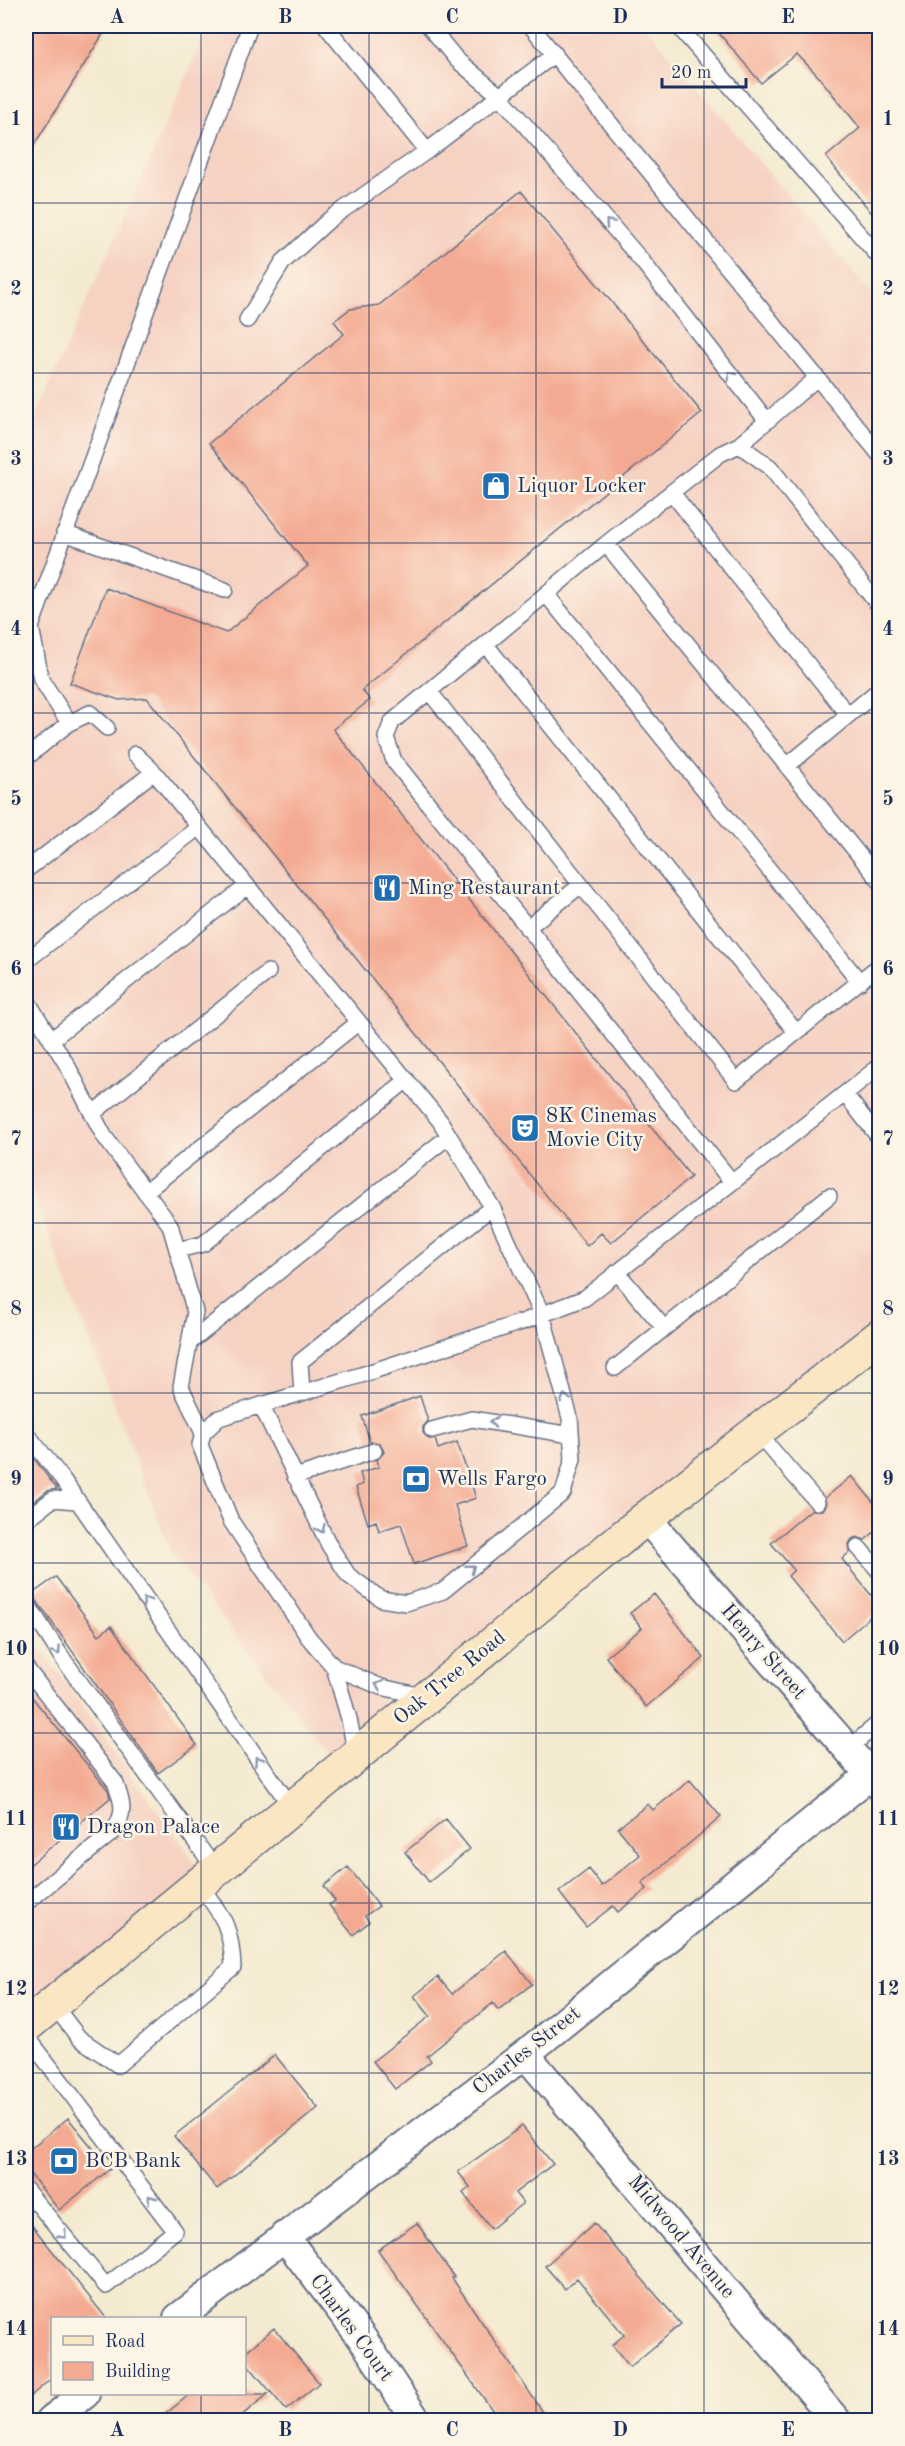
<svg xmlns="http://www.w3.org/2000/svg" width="905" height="2446" viewBox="0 0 905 2446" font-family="'Old Standard TT',serif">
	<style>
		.built { fill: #f6d2c3 }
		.building { fill: #f4aa92 }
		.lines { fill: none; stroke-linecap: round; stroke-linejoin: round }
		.service-casing { stroke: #677086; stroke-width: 18 }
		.minor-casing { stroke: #677086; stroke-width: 32 }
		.secondary-casing { stroke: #677086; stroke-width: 36 }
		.service { stroke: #fff; stroke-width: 15 }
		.minor { stroke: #fff; stroke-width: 28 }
		.secondary { stroke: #fbe6c4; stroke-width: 33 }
		.oneway { stroke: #8d97ae }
		.grid { fill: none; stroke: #1b2f5e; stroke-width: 1.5; stroke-opacity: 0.55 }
		.labels { text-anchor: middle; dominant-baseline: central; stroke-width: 5; stroke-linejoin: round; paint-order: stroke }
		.poi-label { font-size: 21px; fill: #1b2f5e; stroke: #fcf5e5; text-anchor: start }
		.street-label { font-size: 21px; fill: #1b2f5e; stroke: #fcf5e5 }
		.neatline { fill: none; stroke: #1b2f5e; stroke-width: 2 }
		.grid-label { font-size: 20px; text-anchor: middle; font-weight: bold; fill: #1b2f5e }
	</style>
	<rect width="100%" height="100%" fill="#fcf5e5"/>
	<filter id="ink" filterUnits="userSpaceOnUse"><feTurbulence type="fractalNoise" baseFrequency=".0167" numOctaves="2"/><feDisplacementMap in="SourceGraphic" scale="12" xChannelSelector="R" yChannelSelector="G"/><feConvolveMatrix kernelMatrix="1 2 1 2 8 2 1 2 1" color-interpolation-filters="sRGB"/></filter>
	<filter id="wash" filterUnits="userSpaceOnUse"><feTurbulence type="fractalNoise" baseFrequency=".008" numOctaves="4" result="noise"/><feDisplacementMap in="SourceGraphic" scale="24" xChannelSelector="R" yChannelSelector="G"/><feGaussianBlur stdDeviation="1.35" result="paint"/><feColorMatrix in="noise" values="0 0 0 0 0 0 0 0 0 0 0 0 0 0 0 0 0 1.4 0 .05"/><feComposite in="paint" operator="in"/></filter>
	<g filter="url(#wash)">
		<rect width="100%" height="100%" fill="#f4ead0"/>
		<path class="built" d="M 209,26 L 645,26 L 879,303 L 879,1336 L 340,1769 L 170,1551 L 26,1175 L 26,438 Z
			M 26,1628 L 206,1878 L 26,2026 Z"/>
		<g id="blocks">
			<path class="building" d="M 26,26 L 108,26 L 26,158 Z
				M 713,26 L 879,26 L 879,222 L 826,157 L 860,128 L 818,76 L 797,54 L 761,83 Z
				M 521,191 L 702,413 L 362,690 L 370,700 L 333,729 L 691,1177 L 611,1243 L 601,1233 L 587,1246 L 147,698 L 119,700 L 70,683 L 106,588 L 226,633 L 308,566 L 209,443 L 344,334 L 334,321 L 350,309 L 379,305 Z
				M 420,1396 L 428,1421 L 423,1427 L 423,1433 L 429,1439 L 435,1439 L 438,1449 L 457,1442 L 476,1498 L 455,1505 L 468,1546 L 414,1564 L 401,1524 L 379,1531 L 376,1521 L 368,1524 L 356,1487 L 363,1484 L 360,1473 L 379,1467 L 377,1460 L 384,1452 L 380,1443 L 370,1442 L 362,1416 Z
				M 26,1448 L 57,1489 L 47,1491 L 26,1508 Z
				M 852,1476 L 879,1509 L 879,1528 L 865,1540 L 857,1537 L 852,1539 L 849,1544 L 850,1552 L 842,1559 L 879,1605 L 879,1609 L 842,1641 L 788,1576 L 794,1570 L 771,1543 L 811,1510 L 823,1510 L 826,1505 L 825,1498 Z
				M 56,1577 L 99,1635 L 111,1626 L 197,1745 L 158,1773 L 32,1594 Z
				M 654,1594 L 704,1658 L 646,1707 L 606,1657 L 642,1628 L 630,1613 Z
				M 26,1690 L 108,1790 L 110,1798 L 26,1868 Z
				M 690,1780 L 721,1817 L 642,1883 L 647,1889 L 618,1912 L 613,1906 L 586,1927 L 559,1892 L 589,1869 L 602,1886 L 640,1855 L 618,1828 L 648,1804 L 653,1810 Z
				M 446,1819 L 470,1849 L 429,1882 L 405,1852 Z
				M 348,1867 L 379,1906 L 365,1916 L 369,1922 L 353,1935 L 329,1905 L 335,1901 L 324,1886 Z
				M 506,1951 L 532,1984 L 498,2010 L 493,2003 L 427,2056 L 431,2061 L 395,2089 L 373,2061 L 430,2016 L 414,1996 L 438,1977 L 452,1994 Z
				M 275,2055 L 318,2108 L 217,2189 L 174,2136 Z
				M 68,2118 L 110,2169 L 59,2210 L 26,2169 L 26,2152 Z
				M 522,2126 L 553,2164 L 515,2193 L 523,2203 L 491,2229 L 463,2193 L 470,2187 L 458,2172 Z
				M 26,2218 L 107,2319 L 52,2319 L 52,2378 L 26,2400 Z
				M 417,2223 L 454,2277 L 452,2278 L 549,2421 L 500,2421 L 378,2250 Z
				M 594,2223 L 681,2324 L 630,2367 L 612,2345 L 624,2335 L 577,2278 L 565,2289 L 545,2266 Z
				M 274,2328 L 319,2383 L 286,2410 L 244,2360 L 244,2353 Z
				M 190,2394 L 268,2394 L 235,2421 L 157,2421 Z"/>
		</g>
	</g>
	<g filter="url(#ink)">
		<use href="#blocks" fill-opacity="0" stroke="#677086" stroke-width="1.5"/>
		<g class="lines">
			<g class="service-casing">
				<path id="service" d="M 326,26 L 427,151
					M 429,26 L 457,60 L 500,96 L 642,261 L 767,421
					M 531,26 L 880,455
					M 678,26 L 880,258
					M 247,320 L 283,262 L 330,219 L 427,151 L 555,54
					M 739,445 L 817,378
					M 672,493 L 848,715
					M 64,533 L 225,590
					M 606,544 L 787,766
					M 546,594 L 860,982
					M 486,645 L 796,1032
					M 880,689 L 787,766 L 880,881
					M 429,691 L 581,885
					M 69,723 L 41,679 L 31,627 L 250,26
					M 135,754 L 154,772 L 440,1121 L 492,1207 L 542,1314 L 570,1418 L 573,1459 L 563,1493 L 443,1591 L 406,1603 L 381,1599 L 348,1575 L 329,1545 L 261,1405
					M 26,758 L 69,723 L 90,713 L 107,728
					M 26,870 L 154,772
					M 527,928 L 581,885 L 736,1081 L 880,965
					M 26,961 L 199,827
					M 26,999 L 67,1065 L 104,1136 L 170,1225 L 195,1312 L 181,1387 L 203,1433
					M 51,1040 L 247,886
					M 845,1094 L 880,1139
					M 92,1114 L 268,972
					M 732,1182 L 394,761 L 386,737 L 392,722 L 606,544 L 720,454 L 739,445 L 770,467 L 880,607
					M 145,1192 L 359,1022
					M 177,1250 L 203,1244 L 407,1080
					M 617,1272 L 664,1328
					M 189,1343 L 449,1136
					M 615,1368 L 829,1196
					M 302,1393 L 300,1362 L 492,1207
					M 432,1430 L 472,1419 L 571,1435
					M 757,1432 L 817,1502
					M 26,1433 L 61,1477 L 292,1808
					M 295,1477 L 374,1451
					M 26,1523 L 27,1519 L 53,1499 L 76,1501
					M 858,1547 L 880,1572
					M 26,1602 L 63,1659 L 216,1870
					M 334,1667 L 381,1687 L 427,1697
					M 26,1668 L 115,1782 C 123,1803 126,1813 113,1832 L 26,1903
					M 848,1749 L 880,1722
					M 356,1755 L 349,1719 L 334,1667 L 309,1638 L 231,1521 L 200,1445 L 203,1433 L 219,1418 L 361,1375 L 525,1321 L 585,1298 L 880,1066
					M 53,2004 L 79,2038 L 118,2065 L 233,1967 C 231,1925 223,1917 199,1884
					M 26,2035 L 175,2231 L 106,2286 L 26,2190"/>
			</g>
			<g class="minor-casing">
				<path id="minor" d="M 646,1518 L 880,1786
					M 525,2054 L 836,2420
					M 284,2236 L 362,2338 L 416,2420
					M 178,2318 L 525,2054 L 870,1775
					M 51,2420 L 85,2394"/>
			</g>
			<g class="secondary-casing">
				<path id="secondary" d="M 26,2026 L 646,1518 L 880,1336"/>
			</g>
			<use href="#service" class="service"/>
			<use href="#minor" class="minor"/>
			<use href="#secondary" class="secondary"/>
		</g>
		<defs><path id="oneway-chevron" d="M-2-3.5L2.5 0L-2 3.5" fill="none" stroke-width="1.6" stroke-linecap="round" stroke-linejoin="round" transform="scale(1.5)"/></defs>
		<g class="oneway">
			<use href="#oneway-chevron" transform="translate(609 223) rotate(-131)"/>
			<use href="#oneway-chevron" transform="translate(731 375) rotate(-128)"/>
			<use href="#oneway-chevron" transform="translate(565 1398) rotate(-105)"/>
			<use href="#oneway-chevron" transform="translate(493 1422) rotate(-171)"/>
			<use href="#oneway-chevron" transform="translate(321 1529) rotate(64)"/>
			<use href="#oneway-chevron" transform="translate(471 1568) rotate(-39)"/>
			<use href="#oneway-chevron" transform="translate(146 1601) rotate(-125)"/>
			<use href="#oneway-chevron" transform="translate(57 1651) rotate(56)"/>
			<use href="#oneway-chevron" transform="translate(379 1685) rotate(-161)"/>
			<use href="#oneway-chevron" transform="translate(258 1760) rotate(-125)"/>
			<use href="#oneway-chevron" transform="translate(151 2199) rotate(-127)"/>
			<use href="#oneway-chevron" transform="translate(63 2235) rotate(50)"/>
		</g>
	</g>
	<path class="grid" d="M 201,26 L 201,2318M 369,26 L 369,2420M 536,26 L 536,2420M 704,26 L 704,2420M 26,203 L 880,203M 26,373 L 880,373M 26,543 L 880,543M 26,713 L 880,713M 26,883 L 880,883M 26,1053 L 880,1053M 26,1223 L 880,1223M 26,1393 L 880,1393M 26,1563 L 880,1563M 26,1733 L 880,1733M 26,1903 L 880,1903M 26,2073 L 880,2073M 26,2243 L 880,2243M 201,2394 L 201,2420"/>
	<defs>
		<g id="shop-square" transform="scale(1.5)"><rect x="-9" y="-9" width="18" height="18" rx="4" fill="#1f6fb2" stroke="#fcf5e5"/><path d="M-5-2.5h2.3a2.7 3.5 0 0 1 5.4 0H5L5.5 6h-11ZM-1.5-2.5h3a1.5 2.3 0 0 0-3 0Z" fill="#fff"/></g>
		<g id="restaurant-square" transform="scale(1.5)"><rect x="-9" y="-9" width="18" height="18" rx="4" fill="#1f6fb2" stroke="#fcf5e5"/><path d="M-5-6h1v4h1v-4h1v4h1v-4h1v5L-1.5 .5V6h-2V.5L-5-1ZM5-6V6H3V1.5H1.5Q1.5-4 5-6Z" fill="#fff"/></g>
		<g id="theatre-square" transform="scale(1.5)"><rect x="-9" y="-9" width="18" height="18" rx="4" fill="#1f6fb2" stroke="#fcf5e5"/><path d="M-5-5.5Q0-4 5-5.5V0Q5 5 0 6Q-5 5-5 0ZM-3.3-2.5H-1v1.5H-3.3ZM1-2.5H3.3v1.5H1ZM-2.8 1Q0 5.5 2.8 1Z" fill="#fff"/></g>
		<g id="bank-square" transform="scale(1.5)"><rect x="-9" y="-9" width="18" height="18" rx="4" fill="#1f6fb2" stroke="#fcf5e5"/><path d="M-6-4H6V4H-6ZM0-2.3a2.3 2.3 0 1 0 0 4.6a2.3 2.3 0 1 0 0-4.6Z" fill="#fff"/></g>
	</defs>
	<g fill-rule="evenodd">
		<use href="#shop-square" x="496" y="486"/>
		<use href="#restaurant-square" x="387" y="888"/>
		<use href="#theatre-square" x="525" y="1128"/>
		<use href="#bank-square" x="416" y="1479"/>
		<use href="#restaurant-square" x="66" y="1827"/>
		<use href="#bank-square" x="64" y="2161"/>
	</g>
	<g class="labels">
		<g class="poi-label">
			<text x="517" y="486">Liquor Locker</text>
			<text x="408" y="888">Ming Restaurant</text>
			<text x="546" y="1116">8K Cinemas<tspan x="546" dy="24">Movie City</tspan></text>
			<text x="437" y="1479">Wells Fargo</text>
			<text x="87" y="1827">Dragon Palace</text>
			<text x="85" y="2161">BCB Bank</text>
		</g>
		<g class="street-label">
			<text transform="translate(763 1652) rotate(49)">Henry Street</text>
			<text transform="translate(450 1678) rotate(-39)">Oak Tree Road</text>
			<text transform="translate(527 2051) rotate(-38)">Charles Street</text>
			<text transform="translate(681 2237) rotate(50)">Midwood Avenue</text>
			<text transform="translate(351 2328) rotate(54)">Charles Court</text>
		</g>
	</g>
	<rect width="905" height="2446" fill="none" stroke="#fcf5e5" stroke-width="66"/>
	<rect x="51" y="2317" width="195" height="78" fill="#fcf5e5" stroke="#a2a6af" stroke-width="1.5"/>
	<rect x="63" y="2336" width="30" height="9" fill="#fbe6c4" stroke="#a2a6af" stroke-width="1.5"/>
	<text x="105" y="2347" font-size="18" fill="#1b2f5e">Road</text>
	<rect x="63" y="2362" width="30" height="18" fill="#f4aa92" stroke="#a2a6af" stroke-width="1.5"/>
	<text x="105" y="2377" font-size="18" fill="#1b2f5e">Building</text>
	<path d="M662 78v9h84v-9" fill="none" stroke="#1b2f5e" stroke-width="3"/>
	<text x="671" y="78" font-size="18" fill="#1b2f5e" stroke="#fcf5e5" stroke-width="4.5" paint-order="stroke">20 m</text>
	<rect x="33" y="33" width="839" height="2380" class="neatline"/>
	<g class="grid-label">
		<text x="117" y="23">A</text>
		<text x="285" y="23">B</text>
		<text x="452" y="23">C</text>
		<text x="620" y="23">D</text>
		<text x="788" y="23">E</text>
		<text x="16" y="125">1</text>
		<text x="888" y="125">1</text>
		<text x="16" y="295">2</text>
		<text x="888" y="295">2</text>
		<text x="16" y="465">3</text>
		<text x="888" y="465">3</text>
		<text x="16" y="635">4</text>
		<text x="888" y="635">4</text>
		<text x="16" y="805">5</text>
		<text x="888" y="805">5</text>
		<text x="16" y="975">6</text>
		<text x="888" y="975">6</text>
		<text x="16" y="1145">7</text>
		<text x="888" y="1145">7</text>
		<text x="16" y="1315">8</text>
		<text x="888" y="1315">8</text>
		<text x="16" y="1485">9</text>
		<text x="888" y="1485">9</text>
		<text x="16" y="1655">10</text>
		<text x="888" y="1655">10</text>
		<text x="16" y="1825">11</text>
		<text x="888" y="1825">11</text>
		<text x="16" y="1995">12</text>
		<text x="888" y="1995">12</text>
		<text x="16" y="2165">13</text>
		<text x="888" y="2165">13</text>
		<text x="16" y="2335">14</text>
		<text x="888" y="2335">14</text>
		<text x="117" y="2436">A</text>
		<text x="285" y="2436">B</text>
		<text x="452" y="2436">C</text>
		<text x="620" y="2436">D</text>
		<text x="788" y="2436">E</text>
	</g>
</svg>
